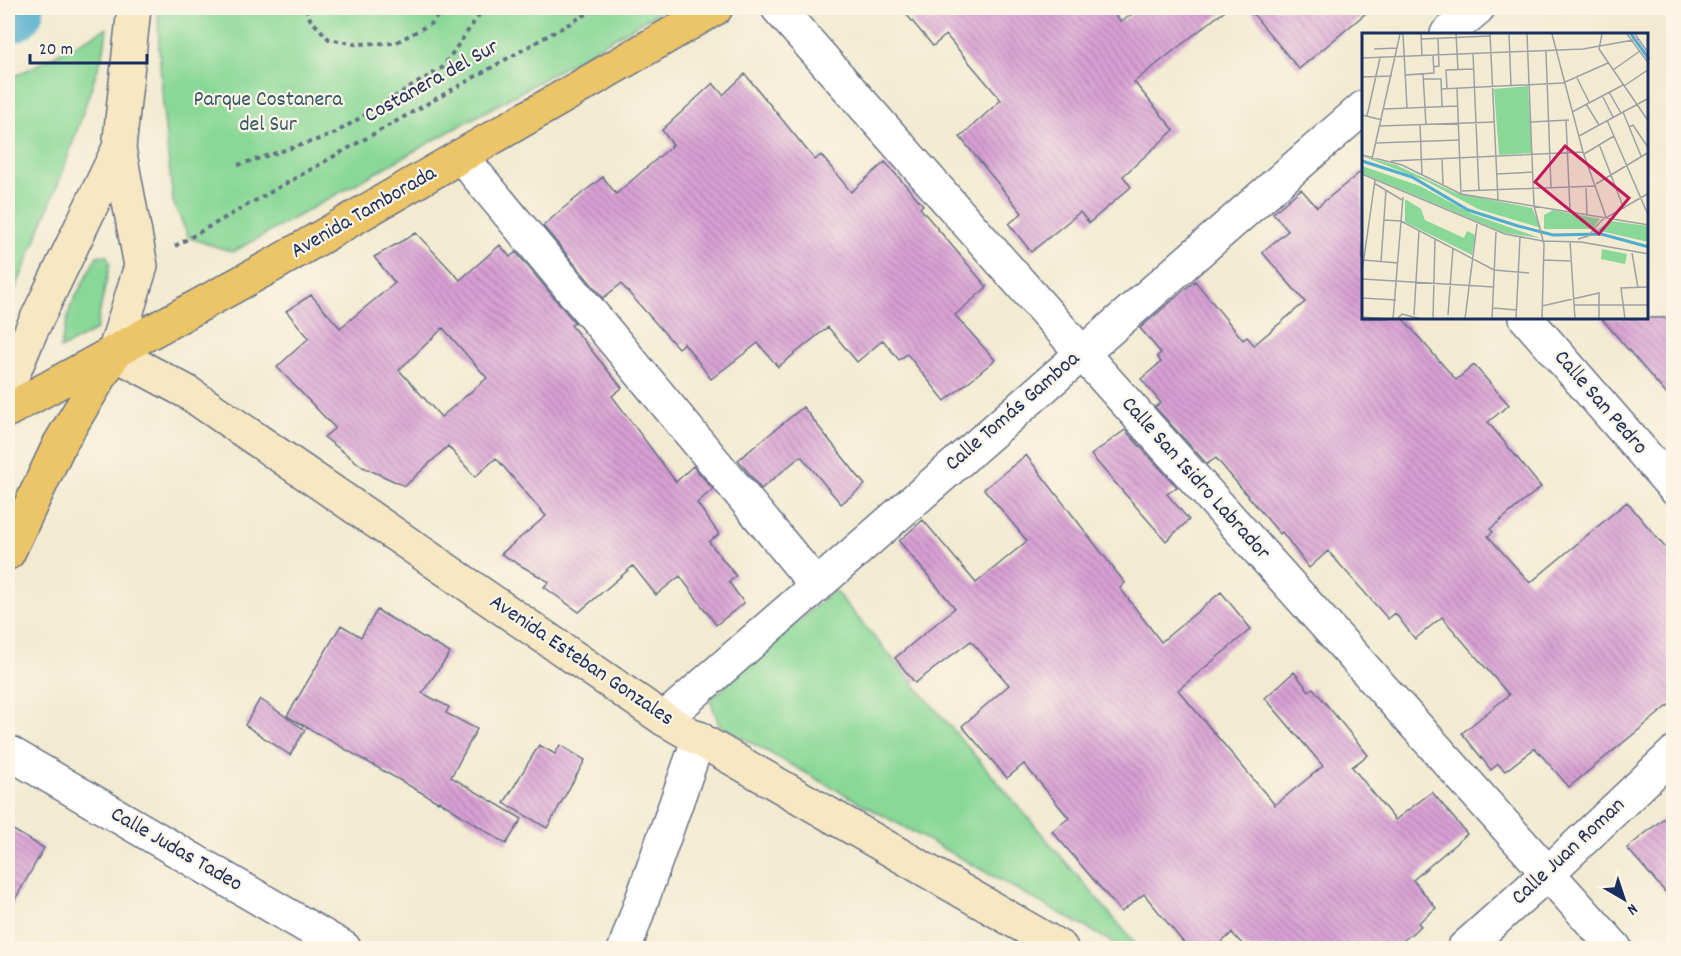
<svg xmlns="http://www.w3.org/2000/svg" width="1681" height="956" viewBox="0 0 1681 956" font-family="Dekko,sans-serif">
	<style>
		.green { fill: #89d897; stroke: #52847a; stroke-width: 1.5 }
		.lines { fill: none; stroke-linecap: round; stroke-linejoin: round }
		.river { stroke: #4eadcd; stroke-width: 70 }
		.building { fill: url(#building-back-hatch); fill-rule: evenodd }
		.street-casing { stroke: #667187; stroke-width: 36 }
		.secondary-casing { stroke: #667187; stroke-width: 36 }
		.primary-casing { stroke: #667187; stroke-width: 36 }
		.path { stroke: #667187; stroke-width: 4; stroke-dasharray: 4.5 4.5; stroke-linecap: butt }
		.street { stroke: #fff; stroke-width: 33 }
		.secondary { stroke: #f7e8c3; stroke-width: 33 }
		.primary { stroke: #ecc569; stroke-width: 33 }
		.labels { text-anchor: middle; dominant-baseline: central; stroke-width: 4.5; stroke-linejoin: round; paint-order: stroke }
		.street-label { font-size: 22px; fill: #1b2f5e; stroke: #fcf5e5 }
		.park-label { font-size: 22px; fill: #36596c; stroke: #fcf5e5 }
		.inset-river { fill: none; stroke: #4eadcd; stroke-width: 3 }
		.inset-road { fill: none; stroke: #9ca0a4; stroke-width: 1.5 }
		.view { fill: #c2185b; fill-opacity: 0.15; stroke: #c2185b; stroke-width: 3 }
		.inset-edge { fill: none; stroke: #1b2f5e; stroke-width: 3 }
	</style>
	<defs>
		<pattern id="building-back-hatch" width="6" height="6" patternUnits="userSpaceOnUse" patternTransform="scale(1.5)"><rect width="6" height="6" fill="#d8a0d4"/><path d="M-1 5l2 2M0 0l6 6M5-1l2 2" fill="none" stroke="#ae83af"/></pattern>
	</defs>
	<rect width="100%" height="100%" fill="#fcf5e5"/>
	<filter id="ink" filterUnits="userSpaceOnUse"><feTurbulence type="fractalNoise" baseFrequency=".0167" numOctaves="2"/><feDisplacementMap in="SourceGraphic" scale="12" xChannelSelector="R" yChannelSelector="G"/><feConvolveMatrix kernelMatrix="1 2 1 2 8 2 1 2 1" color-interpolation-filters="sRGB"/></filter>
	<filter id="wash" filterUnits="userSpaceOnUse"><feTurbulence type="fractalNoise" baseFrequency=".008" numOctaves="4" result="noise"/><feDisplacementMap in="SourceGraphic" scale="24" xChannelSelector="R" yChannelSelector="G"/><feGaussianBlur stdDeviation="1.35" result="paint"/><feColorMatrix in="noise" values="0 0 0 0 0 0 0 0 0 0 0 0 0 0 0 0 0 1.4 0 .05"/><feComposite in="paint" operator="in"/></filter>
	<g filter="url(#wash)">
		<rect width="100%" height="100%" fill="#f2ebd2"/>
		<path class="green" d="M 158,8 L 666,8 L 524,90 L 233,252 L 189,238 L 173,202 L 164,119 L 159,50 Z
			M 107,28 L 104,50 L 62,174 L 8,308 L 8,80 Z
			M 106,255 L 110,263 L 96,330 L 60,349 L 70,308 L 97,256 Z
			M 834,590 L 1139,948 L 1123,948 L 719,725 L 710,700 Z"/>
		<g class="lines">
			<path class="river" d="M 8,8 L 9,8"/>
		</g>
		<g id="blocks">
			<path class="building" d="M 901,8 L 1109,8 L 1121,22 L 1140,8 L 1228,8 L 1134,82 L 1174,130 L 1123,176 L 1131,187 L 1089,223 L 1080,212 L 1031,252 L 1009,224 L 1022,213 L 960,137 L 1001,100 L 946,35 L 933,46 Z
				M 1248,8 L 1372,8 L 1299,69 Z
				M 745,74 L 815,160 L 821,155 L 851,192 L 885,162 L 923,205 L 920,208 L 987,287 L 955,315 L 995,360 L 945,401 L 907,354 L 899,360 L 883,340 L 857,362 L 828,327 L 778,367 L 758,343 L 711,379 L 684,343 L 678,348 L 621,284 L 603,298 L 543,226 L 561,210 L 603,177 L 616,194 L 673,145 L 662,130 L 713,83 L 723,95 Z
				M 1363,170 L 1363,318 L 1402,318 L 1456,380 L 1474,365 L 1509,405 L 1488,422 L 1541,487 L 1490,529 L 1493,532 L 1488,536 L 1530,583 L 1627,502 L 1674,558 L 1674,701 L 1569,787 L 1535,748 L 1505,771 L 1498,764 L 1491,770 L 1462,733 L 1509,695 L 1442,617 L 1415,639 L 1395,613 L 1388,619 L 1328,551 L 1309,568 L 1282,532 L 1280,534 L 1216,458 L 1207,464 L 1155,407 L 1161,403 L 1141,379 L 1161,362 L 1157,356 L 1161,353 L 1140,328 L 1195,281 L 1243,340 L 1247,337 L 1254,345 L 1305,302 L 1262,252 L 1288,231 L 1273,213 L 1301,189 L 1317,207 Z
				M 416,233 L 460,280 L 500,245 L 510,257 L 516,252 L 575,323 L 571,325 L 622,388 L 612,396 L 676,482 L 693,466 L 713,489 L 697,503 L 719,534 L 709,542 L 736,576 L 729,582 L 744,603 L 716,625 L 680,576 L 656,595 L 633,566 L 579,612 L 544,587 L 549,582 L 501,554 L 546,516 L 496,458 L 475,477 L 448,446 L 405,486 L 363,467 L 324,437 L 335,428 L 277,367 L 309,338 L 286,311 L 311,295 L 340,328 L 395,283 L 374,257 ZM 443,328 L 487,378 L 441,417 L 399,370 Z
				M 1601,318 L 1674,318 L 1674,403 Z
				M 803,407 L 865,485 L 841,504 L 801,456 L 761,489 L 738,460 Z
				M 1125,430 L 1177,487 L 1167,494 L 1189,520 L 1166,541 L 1091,455 Z
				M 1026,455 L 1125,583 L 1120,588 L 1161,642 L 1221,592 L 1251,629 L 1178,690 L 1275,805 L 1323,766 L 1265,698 L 1294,672 L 1309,691 L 1313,688 L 1368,755 L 1352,767 L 1395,820 L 1432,792 L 1467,834 L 1413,880 L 1436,908 L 1418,923 L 1421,926 L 1394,948 L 1246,948 L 1232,933 L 1215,948 L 1188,948 L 1144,894 L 1121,912 L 1052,831 L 1069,818 L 1024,764 L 1007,778 L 962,726 L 1009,685 L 971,641 L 915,683 L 895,658 L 955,608 L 899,541 L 923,520 L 976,583 L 1027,541 L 984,489 Z
				M 377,610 L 450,653 L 422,693 L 449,707 L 446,713 L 477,729 L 451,777 L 522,819 L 506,844 L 439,801 L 438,802 L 287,716 L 341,625 L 361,637 Z
				M 260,699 L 305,730 L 290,755 L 245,725 Z
				M 539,745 L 555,754 L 560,745 L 585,760 L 547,828 L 504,803 Z
				M 1674,810 L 1674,902 L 1627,848 Z
				M 8,827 L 44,848 L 8,912 Z"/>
		</g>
	</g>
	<g filter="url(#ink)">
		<use href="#blocks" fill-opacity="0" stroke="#667187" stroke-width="1.5"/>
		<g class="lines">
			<g class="street-casing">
				<path id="street" d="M 778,8 L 1081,352 L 1615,948
					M 1447,34 L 1478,8
					M 461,156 L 817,586
					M 1526,318 L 1674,488
					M 664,719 L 1363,108
					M 8,752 L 344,948
					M 625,948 L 699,738
					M 1464,948 L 1548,873 L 1674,753"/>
			</g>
			<g class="secondary-casing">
				<path id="secondary" d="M 134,8 L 119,148 L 141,266 L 114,353 L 187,392 L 664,719 L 1061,948
					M 8,386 L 31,331 L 119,148"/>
			</g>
			<g class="primary-casing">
				<path id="primary" d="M 8,410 L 273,265 L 716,8
					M 8,553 L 60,443 L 114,354"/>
			</g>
			<path class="path" d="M 306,8 L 310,19 L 329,39 L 355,44 L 395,43 L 432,23 L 444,8
				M 238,165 L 332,135 L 442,68 L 484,8
				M 175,246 L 597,8"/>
			<use href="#street" class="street"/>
			<use href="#secondary" class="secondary"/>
			<use href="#primary" class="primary"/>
		</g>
	</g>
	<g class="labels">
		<g class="street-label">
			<text transform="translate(432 82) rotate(-29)">Costanera del Sur</text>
			<text transform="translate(364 213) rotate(-30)">Avenida Tamborada</text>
			<text transform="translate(1600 403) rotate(49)">Calle San Pedro</text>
			<text transform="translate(1013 412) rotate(-41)">Calle Tomás Gamboa</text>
			<text transform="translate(1195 479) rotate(48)">Calle San Isidro Labrador</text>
			<text transform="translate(581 661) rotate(34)">Avenida Esteban Gonzales</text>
			<text transform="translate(176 850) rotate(30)">Calle Judas Tadeo</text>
			<text transform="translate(1569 852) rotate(-43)">Calle Juan Roman</text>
		</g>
		<g class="park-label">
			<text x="268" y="100">Parque Costanera<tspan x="268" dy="25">del Sur</tspan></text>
		</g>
	</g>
	<g transform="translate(1362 33)">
		<rect width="286" height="286" fill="#f2ebd2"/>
		<path d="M 166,53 L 170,120 L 137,122 L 132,56 ZM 0,123 L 34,132 L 94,160 L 170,175 L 179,195 L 116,176 L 64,148 ZM 0,133 L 58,153 L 110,181 L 178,205 L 143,200 L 0,140 ZM 43,166 L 59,176 L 63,187 L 102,205 L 105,198 L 113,202 L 110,222 L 43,189 ZM 191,177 L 238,186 L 231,196 L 182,196 L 182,182 ZM 249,188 L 286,193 L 286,209 L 234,197 ZM 240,216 L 265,221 L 263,231 L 239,226 Z" fill="#89d897"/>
		<path class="inset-river" d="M 269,1 L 287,26M 0,128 L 50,144 L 106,177 L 156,193 L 191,202 L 239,201 L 287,214"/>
		<path class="inset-road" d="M 41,1 L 45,75M 59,1 L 60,24M 94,1 L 96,37M 128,1 L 136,167M 147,1 L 149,53M 165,1 L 172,173M 190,1 L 221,119 L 244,184M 240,1 L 237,16 L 287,89M 265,1 L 287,31M 273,1 L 287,21M 59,6 L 128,3M 12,16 L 35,15M 184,18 L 189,155M 111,21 L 117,158M 0,25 L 221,16 L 277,6M 71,34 L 77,33 L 76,5M 251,37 L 278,18M 61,41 L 64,92M 43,42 L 72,40 L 71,23M 0,44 L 30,43M 215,45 L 227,69M 61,46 L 79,46 L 80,73M 262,53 L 287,36M 95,55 L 99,161M 79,56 L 201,50 L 246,30M 85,56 L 84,37 L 112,36M 247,59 L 259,80M 240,62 L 251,84M 224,71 L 237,92M 22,76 L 96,73M 210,79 L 261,52M 261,79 L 279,123M 0,82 L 20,87M 5,83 L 18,25M 204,87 L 208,178M 245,87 L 287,184M 169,89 L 207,87M 58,92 L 60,142M 18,93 L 133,89M 267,94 L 271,92 L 287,116M 217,103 L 287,65M 14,110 L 98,107M 237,111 L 262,176M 222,121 L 252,103M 0,122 L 40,132 L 99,161 L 287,192M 10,126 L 38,1M 80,126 L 81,152M 29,128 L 221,119M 0,141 L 143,201 L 181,208 L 219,209 L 287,221M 135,141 L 171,139M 12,150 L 40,167M 234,151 L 287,119M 224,153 L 225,181M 100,158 L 234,153M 172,173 L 182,211 L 180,286M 22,187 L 39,188 L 132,237 L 167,240M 216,206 L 226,203 L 240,187 L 287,160M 208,208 L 213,286M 270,220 L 276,255M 1,227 L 36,230M 182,227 L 208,228M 19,229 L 24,157M 0,239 L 13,147M 0,246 L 132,254M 0,265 L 34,267M 213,272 L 287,272M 180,273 L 237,260 L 237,286M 131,275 L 155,277M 52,282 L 57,198M 86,282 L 91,215M 0,284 L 27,286M 31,286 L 41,164M 35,286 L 40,281 L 60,286M 71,286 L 73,206M 103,286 L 115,191M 130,286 L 134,199M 154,286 L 158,204M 263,286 L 259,255 L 286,254"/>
		<path class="view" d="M 203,113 L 267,165 L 237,201 L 173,149 Z"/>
		<rect width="286" height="286" class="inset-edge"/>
	</g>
	<rect width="1681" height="956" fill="none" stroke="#fcf5e5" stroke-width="30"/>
	<g transform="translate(1624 899) rotate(141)" stroke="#fcf5e5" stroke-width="4.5" paint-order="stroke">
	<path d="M0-4.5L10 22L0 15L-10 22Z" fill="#1b2f5e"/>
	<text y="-9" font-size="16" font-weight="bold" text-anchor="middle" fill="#1b2f5e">N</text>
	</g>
	<path d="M30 54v9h117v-9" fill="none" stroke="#1b2f5e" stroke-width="3"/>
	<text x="39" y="54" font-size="18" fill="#1b2f5e" stroke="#fcf5e5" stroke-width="4.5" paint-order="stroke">20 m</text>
</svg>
